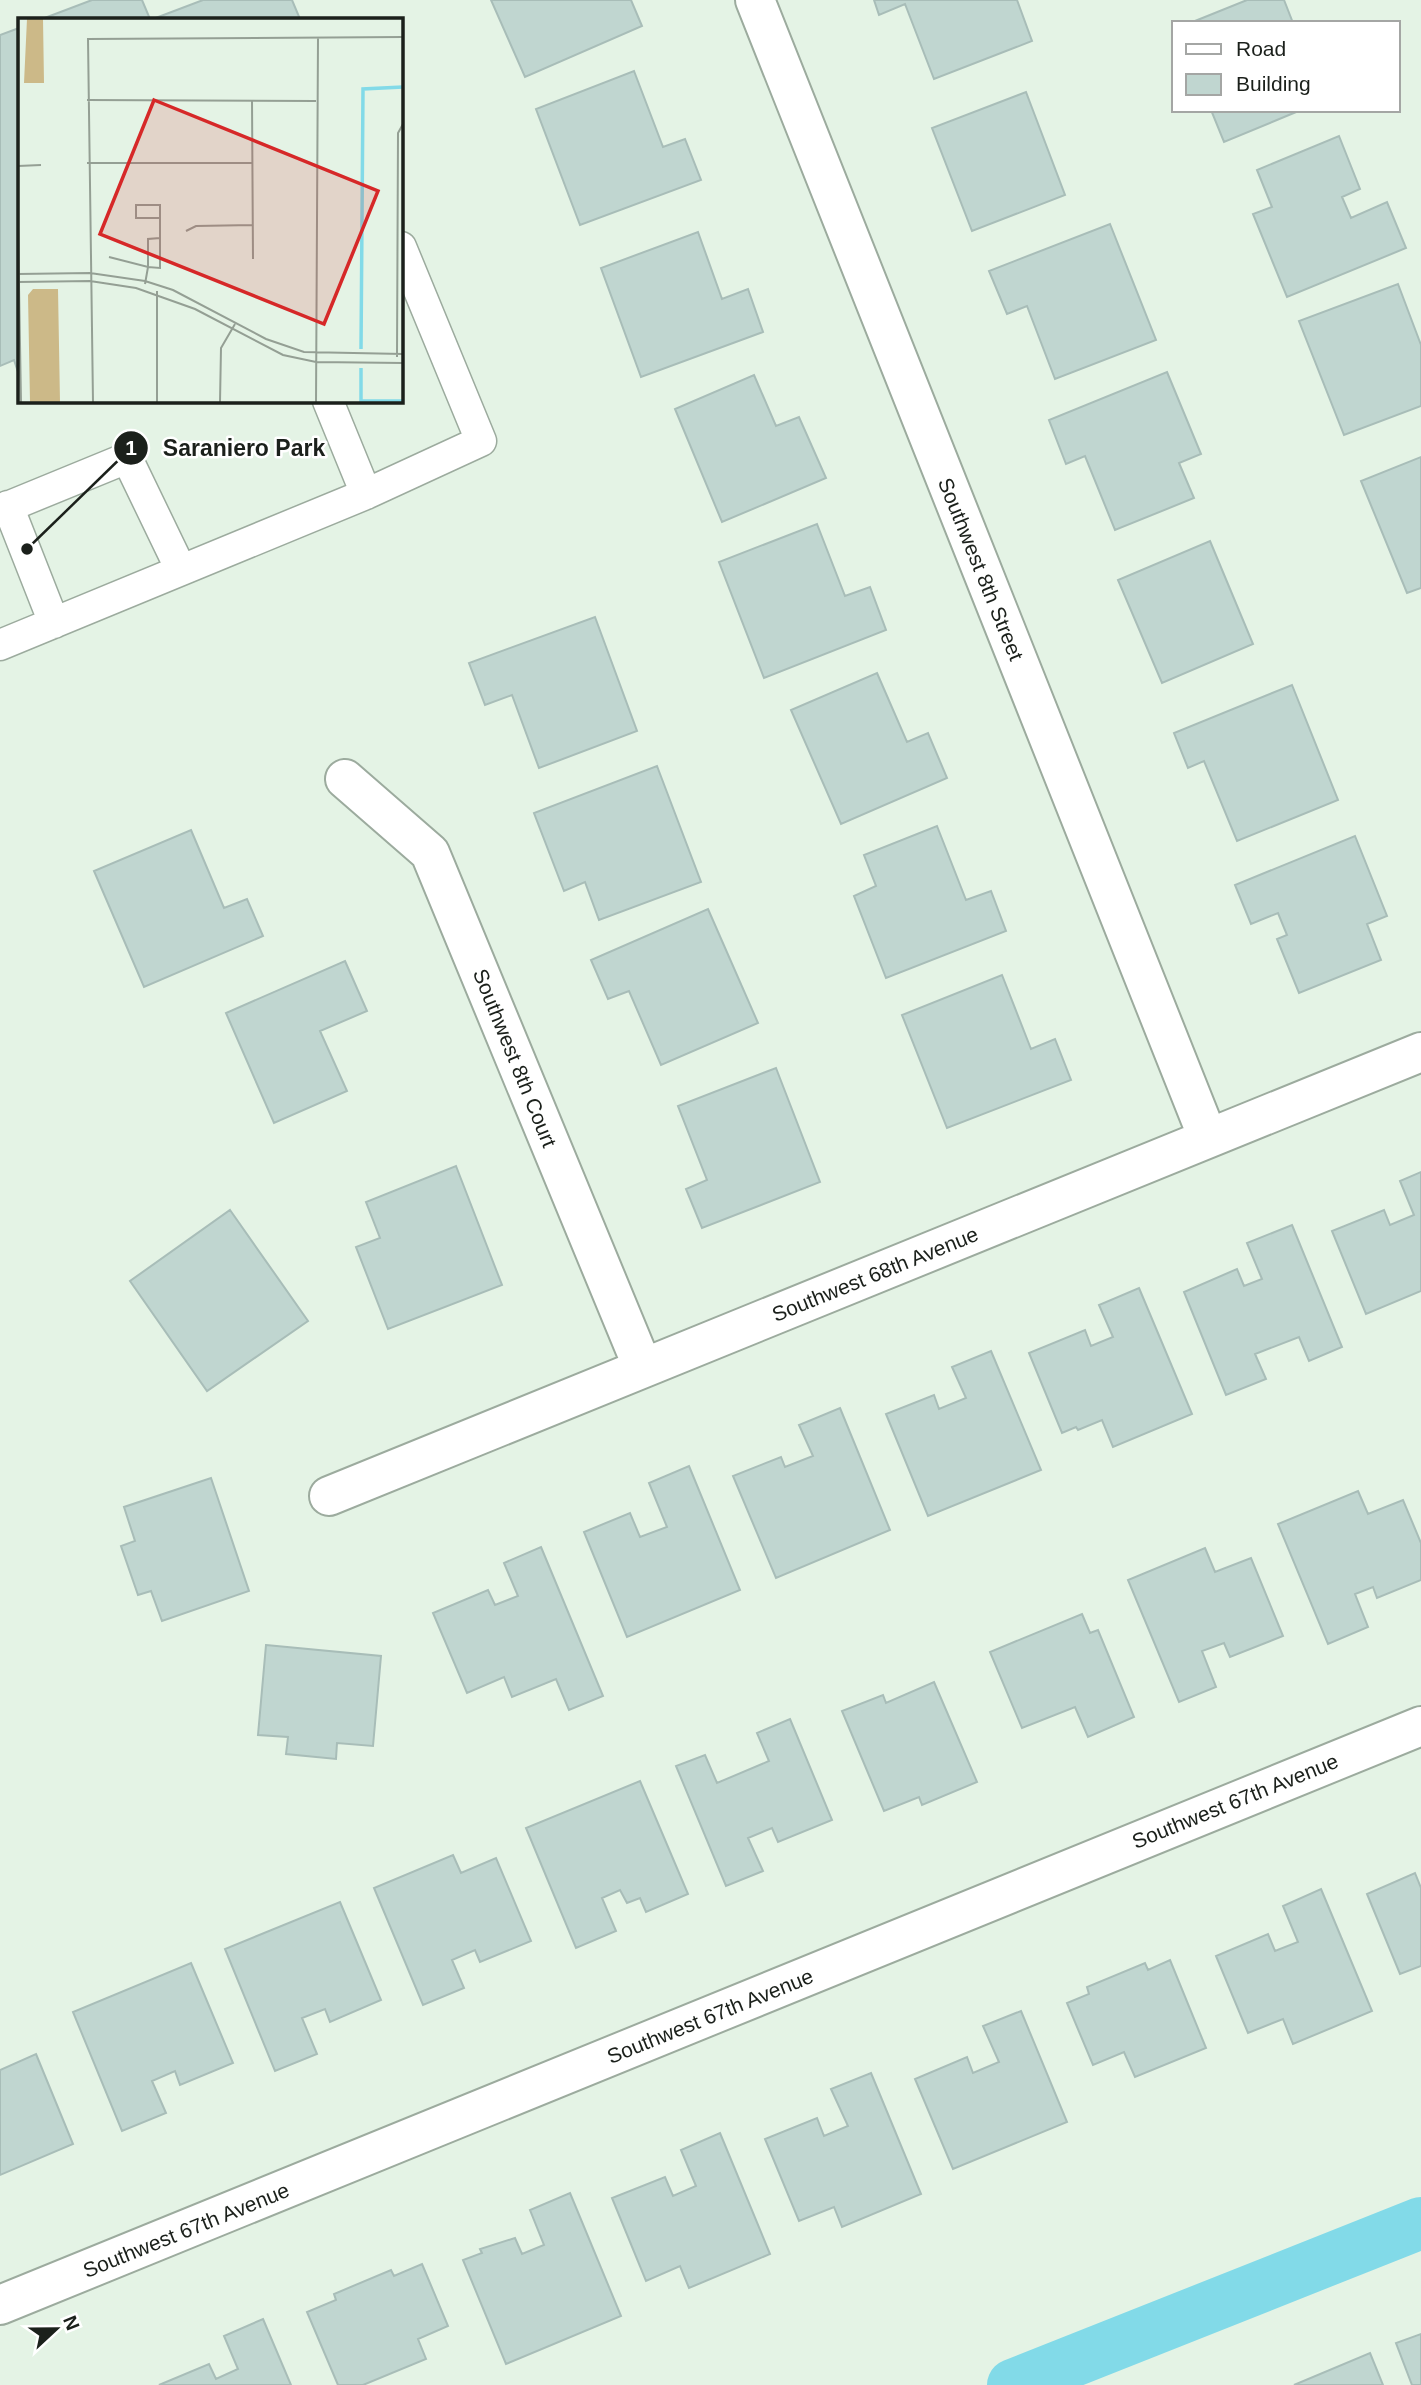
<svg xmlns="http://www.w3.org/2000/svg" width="1421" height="2385" viewBox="0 0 1421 2385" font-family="Arial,sans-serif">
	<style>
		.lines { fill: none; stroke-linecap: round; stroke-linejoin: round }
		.canal { stroke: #82dae8; stroke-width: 52 }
		.building { fill: #c0d6d0; stroke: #a8bdb8; stroke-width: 2 }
		.service-casing { stroke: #9cab9e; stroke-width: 33 }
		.minor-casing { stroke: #9cab9e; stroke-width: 42 }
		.service { stroke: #fff; stroke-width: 30 }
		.minor { stroke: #fff; stroke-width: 38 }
		.labels { text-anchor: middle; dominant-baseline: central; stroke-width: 5; stroke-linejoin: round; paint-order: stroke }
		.street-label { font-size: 21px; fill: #1b201b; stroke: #fff }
		.inset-river { fill: none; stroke: #82dae8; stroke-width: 3.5 }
		.inset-road { fill: none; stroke: #949f94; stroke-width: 2 }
		.view { fill: #d62828; fill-opacity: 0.15; stroke: #d62828; stroke-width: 3.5 }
		.inset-edge { fill: none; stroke: #1b201b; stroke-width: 3.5 }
		.leader { fill: none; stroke: #1b201b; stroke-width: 2.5 }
		.callout-dot { fill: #1b201b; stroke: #fff; stroke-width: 2.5 }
		.mark-label { font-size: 21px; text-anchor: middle; font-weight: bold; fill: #fff }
		.callout-label { font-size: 23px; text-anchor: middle; font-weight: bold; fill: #1b201b; stroke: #fff; stroke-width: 5; stroke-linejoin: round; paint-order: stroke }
	</style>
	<rect width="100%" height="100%" fill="#e4f3e5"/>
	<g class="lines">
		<path class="canal" d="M 1013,2385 L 1421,2223"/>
	</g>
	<path class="building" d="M 92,0 L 142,0 L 150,19 L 42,19 Z
		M 203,0 L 292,0 L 300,19 L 153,19 Z
		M 491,0 L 631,0 L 642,26 L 525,77 Z
		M 874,0 L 1017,0 L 1032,41 L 934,79 L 905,4 L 879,15 Z
		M 1247,0 L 1284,0 L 1293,23 L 1190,23 Z
		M 19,28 L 19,375 L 14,360 L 0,366 L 0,35 Z
		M 634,71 L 663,147 L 685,139 L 701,180 L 580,225 L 536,109 Z
		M 1026,92 L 1065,195 L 972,231 L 932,128 Z
		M 1211,110 L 1301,110 L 1224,142 Z
		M 1339,136 L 1360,189 L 1342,197 L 1351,218 L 1387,202 L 1406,248 L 1287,297 L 1253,214 L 1272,207 L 1257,170 Z
		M 1110,224 L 1156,340 L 1055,379 L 1027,306 L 1007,314 L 989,271 Z
		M 698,232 L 722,299 L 748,289 L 763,332 L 641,377 L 601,268 Z
		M 1398,284 L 1421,345 L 1421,406 L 1344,435 L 1299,321 Z
		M 1167,372 L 1201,454 L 1179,463 L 1194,498 L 1115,530 L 1085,456 L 1066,464 L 1049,420 Z
		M 754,375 L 776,426 L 799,417 L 826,478 L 722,522 L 675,409 Z
		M 1421,457 L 1421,588 L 1407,593 L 1361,481 Z
		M 817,524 L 845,596 L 870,587 L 886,630 L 764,678 L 719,562 Z
		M 1210,541 L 1253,644 L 1162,683 L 1118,580 Z
		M 595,617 L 637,731 L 539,768 L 512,695 L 485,705 L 469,663 Z
		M 877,673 L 907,742 L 928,733 L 947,778 L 841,824 L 791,710 Z
		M 1292,685 L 1338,800 L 1237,841 L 1204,761 L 1188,768 L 1174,733 Z
		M 657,766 L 701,882 L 599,920 L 585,882 L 564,891 L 534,813 Z
		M 937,826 L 966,900 L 991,891 L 1006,931 L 886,978 L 854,896 L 876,886 L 864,855 Z
		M 191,830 L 224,908 L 247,899 L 263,936 L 144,987 L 94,871 Z
		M 1355,836 L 1387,916 L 1367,924 L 1381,960 L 1299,993 L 1277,939 L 1287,935 L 1278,913 L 1251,924 L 1235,885 Z
		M 708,909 L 758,1023 L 661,1065 L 629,991 L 608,999 L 591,960 Z
		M 345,961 L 367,1011 L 320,1031 L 347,1091 L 274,1123 L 226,1013 Z
		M 1002,975 L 1031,1049 L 1055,1039 L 1071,1080 L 947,1128 L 902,1015 Z
		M 776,1068 L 820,1182 L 702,1228 L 686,1189 L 707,1180 L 678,1106 Z
		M 456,1166 L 502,1285 L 388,1329 L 356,1247 L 380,1238 L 366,1202 Z
		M 1421,1172 L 1421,1291 L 1366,1314 L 1332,1231 L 1384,1210 L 1390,1225 L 1414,1215 L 1400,1181 Z
		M 230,1210 L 308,1321 L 207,1391 L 130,1281 Z
		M 1292,1225 L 1342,1347 L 1309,1361 L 1299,1337 L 1255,1354 L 1266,1379 L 1226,1395 L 1184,1292 L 1237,1269 L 1244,1286 L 1262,1279 L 1247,1243 Z
		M 1139,1288 L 1192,1414 L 1113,1447 L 1102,1420 L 1078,1430 L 1076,1427 L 1062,1433 L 1029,1353 L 1085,1330 L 1091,1346 L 1113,1337 L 1099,1305 Z
		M 991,1351 L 1041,1470 L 928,1516 L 886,1414 L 934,1395 L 939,1409 L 966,1398 L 952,1367 Z
		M 840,1408 L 890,1530 L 776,1578 L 733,1476 L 781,1457 L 785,1467 L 813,1456 L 799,1425 Z
		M 689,1466 L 740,1590 L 627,1637 L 584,1532 L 630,1513 L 640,1537 L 667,1527 L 649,1483 Z
		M 211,1478 L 249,1591 L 162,1621 L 151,1591 L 138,1595 L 121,1546 L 135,1541 L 124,1507 Z
		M 1358,1491 L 1368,1514 L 1403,1500 L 1421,1543 L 1421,1580 L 1377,1598 L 1373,1587 L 1355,1594 L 1368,1627 L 1328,1644 L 1278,1524 Z
		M 541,1547 L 603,1696 L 569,1710 L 556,1679 L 512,1697 L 504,1677 L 467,1693 L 433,1613 L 488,1590 L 495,1605 L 518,1596 L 504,1563 Z
		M 1205,1548 L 1215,1572 L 1251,1558 L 1283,1636 L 1230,1657 L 1224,1643 L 1202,1651 L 1216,1687 L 1179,1702 L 1128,1580 Z
		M 1082,1614 L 1090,1633 L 1098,1630 L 1134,1717 L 1088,1737 L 1075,1707 L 1022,1728 L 990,1652 Z
		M 266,1645 L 381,1656 L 373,1746 L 337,1743 L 336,1759 L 286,1754 L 288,1737 L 258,1735 Z
		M 934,1682 L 977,1782 L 922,1805 L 919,1797 L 884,1811 L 842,1711 L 883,1695 L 886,1703 Z
		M 790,1719 L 832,1820 L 778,1842 L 772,1828 L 748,1838 L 763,1871 L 726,1886 L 676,1766 L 705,1755 L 717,1783 L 769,1761 L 757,1733 Z
		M 640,1781 L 688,1894 L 646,1912 L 640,1898 L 627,1903 L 620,1890 L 602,1898 L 616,1931 L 576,1948 L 526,1828 Z
		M 453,1855 L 461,1873 L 496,1858 L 531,1941 L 480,1962 L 475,1950 L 452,1960 L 464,1988 L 423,2005 L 374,1888 Z
		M 1415,1873 L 1421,1888 L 1421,1966 L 1400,1974 L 1367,1894 Z
		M 1321,1889 L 1372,2011 L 1293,2044 L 1283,2019 L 1248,2033 L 1216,1956 L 1268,1934 L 1275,1951 L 1298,1942 L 1283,1906 Z
		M 340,1902 L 381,2000 L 330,2022 L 325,2009 L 302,2018 L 317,2054 L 275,2071 L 225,1949 Z
		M 1170,1960 L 1206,2048 L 1135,2077 L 1124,2052 L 1093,2065 L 1067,2003 L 1089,1994 L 1087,1987 L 1145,1963 L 1148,1970 Z
		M 191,1963 L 233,2063 L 180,2085 L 175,2071 L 152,2081 L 166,2113 L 122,2131 L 73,2012 Z
		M 1021,2011 L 1067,2122 L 953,2169 L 915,2079 L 967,2057 L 973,2073 L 999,2062 L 983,2026 Z
		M 36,2054 L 73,2144 L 0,2175 L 0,2070 Z
		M 871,2073 L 921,2194 L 842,2227 L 834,2207 L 799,2221 L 765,2139 L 817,2118 L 824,2136 L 848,2126 L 831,2089 Z
		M 720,2133 L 770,2254 L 689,2288 L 680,2266 L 646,2281 L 612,2198 L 665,2177 L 673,2196 L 696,2186 L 681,2150 Z
		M 570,2193 L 621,2316 L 506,2364 L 463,2260 L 482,2253 L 480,2249 L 515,2238 L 522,2254 L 544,2245 L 530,2210 Z
		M 422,2264 L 448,2326 L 418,2339 L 426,2359 L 363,2385 L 338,2385 L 307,2312 L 336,2300 L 334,2294 L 391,2270 L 394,2276 Z
		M 263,2319 L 291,2385 L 159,2385 L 209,2364 L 216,2379 L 238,2369 L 224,2336 Z
		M 1421,2334 L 1421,2385 L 1412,2385 L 1396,2343 Z
		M 1370,2353 L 1383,2385 L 1294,2385 Z"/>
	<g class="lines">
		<g class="service-casing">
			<path id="service" d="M 328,401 L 366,494
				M 8,506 L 54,623
				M 0,510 L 127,458 L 181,570
				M 0,645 L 366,494 L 481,441 L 401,247"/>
		</g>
		<g class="minor-casing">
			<path id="minor" d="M 755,0 L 1208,1138
				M 345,779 L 430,853 L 643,1368
				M 329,1496 L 1421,1052
				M 0,2305 L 1421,1726"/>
		</g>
		<use href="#service" class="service"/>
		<use href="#minor" class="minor"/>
	</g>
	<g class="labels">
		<g class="street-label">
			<text transform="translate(981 569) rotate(68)">Southwest 8th Street</text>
			<text transform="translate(515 1058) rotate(68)">Southwest 8th Court</text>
			<text transform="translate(875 1274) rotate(-22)">Southwest 68th Avenue</text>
			<text transform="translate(1235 1801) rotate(-22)">Southwest 67th Avenue</text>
			<text transform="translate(710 2016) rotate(-22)">Southwest 67th Avenue</text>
			<text transform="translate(186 2230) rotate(-22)">Southwest 67th Avenue</text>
		</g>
	</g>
	<g transform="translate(18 18)">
		<rect width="385" height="385" fill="#e4f3e5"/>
		<path d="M 9,1 L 25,1 L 26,65 L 6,65 ZM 15,271 L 40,271 L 42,384 L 12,384 L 10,277 Z" fill="#ccb988"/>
		<path class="inset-river" d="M 343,331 L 345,71 L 385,69M 343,383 L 385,383M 343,384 L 343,350"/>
		<path class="inset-road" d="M 69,82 L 298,83M 234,82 L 235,241M 69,145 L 235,145M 0,148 L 23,147M 0,209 L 3,384M 168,213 L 178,208 L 235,207M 91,239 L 130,249 L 130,221 L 142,220M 0,256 L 72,255 L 127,263 L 155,272 L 248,321 L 286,334 L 385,336M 0,264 L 72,263 L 118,270 L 177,291 L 265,337 L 298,344 L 385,345M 127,266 L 130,249 L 142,250 L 142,187 L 118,187 L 118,200 L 142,200M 379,339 L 380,115 L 385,106M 75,384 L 70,21 L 385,19M 139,384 L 139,273M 202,384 L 203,330 L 217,306M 298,384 L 300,20"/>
		<path class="view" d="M 136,82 L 360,173 L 306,306 L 82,216 Z"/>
		<rect width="385" height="385" class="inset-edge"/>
	</g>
	<path class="leader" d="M27 549L131 448"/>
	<g class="callout-dot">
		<circle cx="27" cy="549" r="7"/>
		<circle cx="131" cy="448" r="18"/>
	</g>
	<g class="mark-label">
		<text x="131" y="455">1</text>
	</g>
	<g class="callout-label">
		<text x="244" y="456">Saraniero Park</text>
	</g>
	<rect x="1172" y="21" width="228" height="91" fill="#ffffff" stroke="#a4a6a4" stroke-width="2"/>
	<rect x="1186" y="44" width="35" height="10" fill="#ffffff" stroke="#a4a6a4" stroke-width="2"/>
	<text x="1236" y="56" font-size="21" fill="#1b201b">Road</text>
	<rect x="1186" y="74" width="35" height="21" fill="#c0d6d0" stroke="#a4a6a4" stroke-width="2"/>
	<text x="1236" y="91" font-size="21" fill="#1b201b">Building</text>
	<g transform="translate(56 2329) rotate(68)" stroke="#ffffff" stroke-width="5" paint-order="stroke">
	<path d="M0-5L12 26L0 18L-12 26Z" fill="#1b201b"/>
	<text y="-10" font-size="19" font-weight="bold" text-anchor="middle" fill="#1b201b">N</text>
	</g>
</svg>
